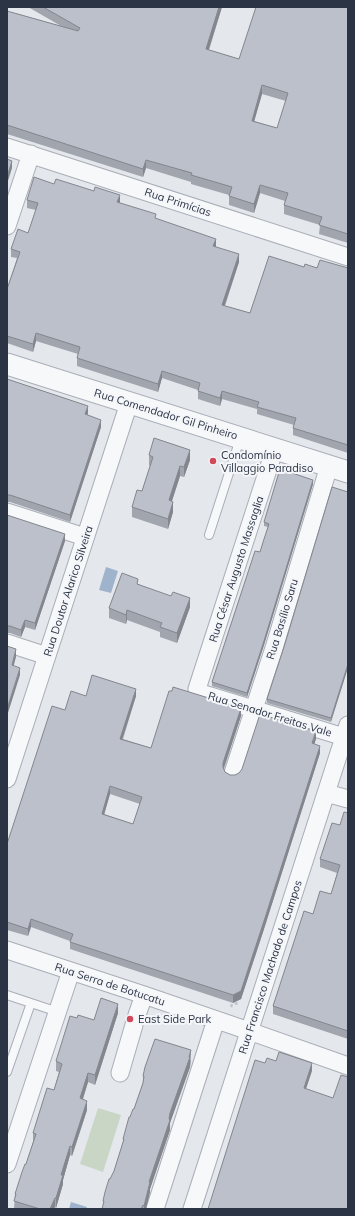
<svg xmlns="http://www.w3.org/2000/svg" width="355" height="1216" viewBox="0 0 355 1216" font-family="Mulish,sans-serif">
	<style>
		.green { fill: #c9d6c5 }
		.water { fill: #9fb4cc }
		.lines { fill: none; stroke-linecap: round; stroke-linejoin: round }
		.service-casing { stroke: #a9aeb7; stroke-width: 10 }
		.minor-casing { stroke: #a9aeb7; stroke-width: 19 }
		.tertiary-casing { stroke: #a9aeb7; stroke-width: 23 }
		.path { stroke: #c2c5cb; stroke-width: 2.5; stroke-dasharray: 3 3; stroke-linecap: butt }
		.service { stroke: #f7f8fa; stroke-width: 8 }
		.minor { stroke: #f7f8fa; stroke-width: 17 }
		.tertiary { stroke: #f7f8fa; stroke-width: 21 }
		.wall { fill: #a1a5ae; fill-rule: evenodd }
		.shaded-wall { fill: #83868d }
		.building { fill: #bbc0ca; stroke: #83868d; fill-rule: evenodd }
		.poi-dot { fill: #d1495b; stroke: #f4f6f9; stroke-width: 1.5 }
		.labels { text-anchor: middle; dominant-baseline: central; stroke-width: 4; stroke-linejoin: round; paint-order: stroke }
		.street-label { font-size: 11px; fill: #2b3445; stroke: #f4f6f9 }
		.poi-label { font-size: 11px; fill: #2b3445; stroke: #f4f6f9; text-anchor: start }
	</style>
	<rect width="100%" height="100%" fill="#e4e7ec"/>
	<path class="green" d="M 98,1108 L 121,1115 L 103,1172 L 80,1164 Z"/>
	<path class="water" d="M 106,567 L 118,571 L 111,593 L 99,590 Z
		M 71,1202 L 87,1207 L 86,1209 L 69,1209 Z"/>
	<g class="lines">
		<g class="service-casing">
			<path id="service" d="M 209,535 L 240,439
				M 7,995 L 58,1012
				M 7,1072 L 31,1003"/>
		</g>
		<g class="minor-casing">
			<path id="minor" d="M 7,147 L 348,257
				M 7,226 L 31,154
				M 275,448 L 197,689 L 201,693 L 344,737
				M 7,512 L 85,537
				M 7,643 L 47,656
				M 233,773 L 274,648 L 329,466
				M 7,779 L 129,403
				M 326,793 L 348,799
				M 7,950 L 144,995 L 249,1031 L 348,1066
				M 137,1015 L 144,995
				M 120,1073 L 134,1025
				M 7,1164 L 71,971
				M 155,1209 L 216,1020
				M 192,1209 L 348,725"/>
		</g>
		<g class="tertiary-casing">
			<path id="tertiary" d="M 7,364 L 348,472"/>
		</g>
		<path class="path" d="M 231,1007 L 232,1004 L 240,1003"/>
		<use href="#service" class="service"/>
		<use href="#minor" class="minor"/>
		<use href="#tertiary" class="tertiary"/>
	</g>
	<path class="wall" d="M 28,7 L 222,7 L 209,50 L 239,59 L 348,7 L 348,243 L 319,234 L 320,225 L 284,214 L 284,205 L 285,201 L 260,193 L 254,213 L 229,205 L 229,195 L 191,184 L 191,182 L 146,168 L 143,177 L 7,134 L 7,11 L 61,26 ZM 262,94 L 286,101 L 277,128 L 254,121 Z
		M 54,184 L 120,203 L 156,219 L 216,247 L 239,262 L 225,306 L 250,313 L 304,267 L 348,268 L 348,453 L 293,435 L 293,428 L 294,425 L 257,414 L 257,409 L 222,399 L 220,406 L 198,399 L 198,390 L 162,378 L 158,392 L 77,366 L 77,358 L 78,354 L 36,341 L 33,352 L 7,343 L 7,289 L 17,258 L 11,257 L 11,249 L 28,233 L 36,210 L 27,208 L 27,200 Z
		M 7,379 L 88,413 L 87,415 L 101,427 L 70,522 L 10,502 L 7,502 Z
		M 149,455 L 190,460 L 184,477 L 180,476 L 172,501 L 173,512 L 168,529 L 132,517 L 132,507 L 142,491 L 150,466 L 149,465 Z
		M 313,484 L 264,645 L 247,697 L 212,686 L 212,682 L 260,552 L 268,527 L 264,526 L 264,522 Z
		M 348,492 L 331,722 L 267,703 L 267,699 Z
		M 7,515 L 65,541 L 35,630 L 25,627 L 21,637 L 10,633 L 7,633 Z
		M 138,584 L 190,607 L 177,643 L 160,637 L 160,632 L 127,620 L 126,624 L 109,618 L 109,608 Z
		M 86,696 L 136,696 L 123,739 L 151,748 L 241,716 L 224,769 L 225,772 L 230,775 L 235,775 L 316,739 L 314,744 L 320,753 L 264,929 L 241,999 L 233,1003 L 70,949 L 70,941 L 31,927 L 28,936 L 7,930 L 7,844 L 65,710 ZM 110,794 L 140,804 L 133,824 L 104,814 Z
		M 348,813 L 348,1039 L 273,1014 L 273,1006 L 313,914 L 331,894 L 337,873 L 320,867 L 320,859 L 340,825 Z
		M 118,1013 L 95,1085 L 88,1082 L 83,1099 L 87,1110 L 72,1156 L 70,1155 L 63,1180 L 63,1184 L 56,1208 L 55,1207 L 54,1209 L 14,1209 L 15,1194 L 26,1164 L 33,1142 L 33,1133 L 54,1090 L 59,1072 L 56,1071 L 56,1061 L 77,1018 L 94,1020 Z
		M 191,1060 L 190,1067 L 170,1123 L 170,1130 L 150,1189 L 150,1192 L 146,1209 L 102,1209 L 103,1206 L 103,1201 L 114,1171 L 123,1142 L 123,1139 L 130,1117 L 134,1109 L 143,1083 L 143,1076 Z"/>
	<path class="shaded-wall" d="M 219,7 L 222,7 L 206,58 L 206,49 Z
		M 262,85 L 262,94 L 252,129 L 252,121 Z
		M 146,160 L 146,168 L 143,177 L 143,169 Z
		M 12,161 L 12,168 L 7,184 L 7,177 Z
		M 260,185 L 260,193 L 254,213 L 254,204 Z
		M 120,195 L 120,203 L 117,202 Z
		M 216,239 L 216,247 L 213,246 Z
		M 239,254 L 239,262 L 222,313 L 222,305 Z
		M 36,333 L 36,341 L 33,352 L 33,344 Z
		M 162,371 L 162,378 L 158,392 L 158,384 Z
		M 222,391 L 222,399 L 220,406 L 220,398 Z
		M 88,406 L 88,413 L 85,422 L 85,414 Z
		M 101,420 L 101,427 L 70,522 L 70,515 Z
		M 190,450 L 190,460 L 184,477 L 184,467 Z
		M 180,466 L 180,476 L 169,510 L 169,500 Z
		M 313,480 L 313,484 L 264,645 L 247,697 L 247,693 Z
		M 173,502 L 173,512 L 168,529 L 168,519 Z
		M 65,534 L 65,541 L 35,630 L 35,623 Z
		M 190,598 L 190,607 L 177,643 L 177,633 Z
		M 127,610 L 127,620 L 126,624 L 126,615 Z
		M 25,620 L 25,627 L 21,637 L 21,630 Z
		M 16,649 L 16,657 L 12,672 L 12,665 Z
		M 348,664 L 348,668 L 331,722 L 331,718 Z
		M 20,668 L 20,675 L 7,716 L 7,709 Z
		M 136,689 L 136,696 L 120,746 L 120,739 Z
		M 241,708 L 241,716 L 223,770 L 223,763 Z
		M 316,731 L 316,739 L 312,751 L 312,743 Z
		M 320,746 L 320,753 L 264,929 L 241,999 L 233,1003 L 233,995 Z
		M 110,786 L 110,794 L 102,822 L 102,814 Z
		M 31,919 L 31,927 L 28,936 L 28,929 Z
		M 118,1004 L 118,1013 L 95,1085 L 95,1075 Z
		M 191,1050 L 190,1067 L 170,1123 L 170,1130 L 150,1189 L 150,1192 L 146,1209 L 144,1209 L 144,1206 L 149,1182 L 169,1119 L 170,1113 Z
		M 312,1063 L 312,1071 L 304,1095 L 304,1088 Z
		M 88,1073 L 88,1082 L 80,1108 L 80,1098 Z
		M 87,1101 L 87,1110 L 72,1156 L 72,1147 Z
		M 70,1146 L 70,1155 L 63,1180 L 63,1184 L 56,1208 L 56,1198 L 61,1175 Z
		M 55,1198 L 55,1207 L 54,1209 L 50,1209 Z"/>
	<path class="building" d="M 43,7 L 219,7 L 206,49 L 239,59 L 256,7 L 348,7 L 348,234 L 319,225 L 322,217 L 284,205 L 288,193 L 260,185 L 254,204 L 229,196 L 232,187 L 191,175 L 192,173 L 146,160 L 143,169 L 7,125 L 7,11 L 78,31 L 80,28 ZM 262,85 L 288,93 L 277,128 L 252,121 Z
		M 7,159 L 12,161 L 7,177 Z
		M 34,177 L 54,184 L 56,179 L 94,191 L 95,187 L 120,195 L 117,202 L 156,214 L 155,218 L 216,239 L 213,246 L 239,254 L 222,305 L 250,313 L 269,256 L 304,267 L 305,264 L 317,268 L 320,260 L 348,268 L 348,445 L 293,428 L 296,418 L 257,407 L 259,402 L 222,391 L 220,398 L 198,391 L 200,383 L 162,371 L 158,384 L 77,358 L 80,347 L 36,333 L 33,344 L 7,336 L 7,289 L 20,252 L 11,249 L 18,229 L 28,233 L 38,203 L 27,200 Z
		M 7,379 L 88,406 L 85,414 L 101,420 L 70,515 L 10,495 L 7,495 Z
		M 154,438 L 190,450 L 184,467 L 180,466 L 169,500 L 173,502 L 168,519 L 132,507 L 137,490 L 142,491 L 153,457 L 149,455 Z
		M 280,469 L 313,480 L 264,641 L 247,693 L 212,682 L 255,551 L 260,552 L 264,539 L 269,524 L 264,522 Z
		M 332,487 L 348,492 L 348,664 L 331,718 L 267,699 L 284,647 Z
		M 7,515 L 65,534 L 35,623 L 25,620 L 21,630 L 10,626 L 7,626 Z
		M 122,573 L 138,579 L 137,584 L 171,596 L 173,592 L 190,598 L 177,633 L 160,627 L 162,623 L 127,610 L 126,615 L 109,608 Z
		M 7,646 L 16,649 L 12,665 L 20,668 L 7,709 Z
		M 92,675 L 136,689 L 120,739 L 151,748 L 169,691 L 172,691 L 173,687 L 241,708 L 223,763 L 223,767 L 225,772 L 230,775 L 235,775 L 239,773 L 242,769 L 260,714 L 316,731 L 312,743 L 320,746 L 264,921 L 241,991 L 233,995 L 70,942 L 73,934 L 31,919 L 28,929 L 7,922 L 7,844 L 52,706 L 65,710 L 71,691 L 86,696 ZM 110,786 L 142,797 L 133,824 L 102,814 Z
		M 344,812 L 348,813 L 348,1031 L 273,1006 L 304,911 L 313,914 L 320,891 L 331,894 L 340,865 L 320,859 L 332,823 L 340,825 Z
		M 101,998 L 118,1004 L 95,1075 L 88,1073 L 80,1098 L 87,1101 L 72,1147 L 70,1146 L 61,1175 L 63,1175 L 56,1198 L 55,1198 L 50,1209 L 40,1209 L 14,1201 L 16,1194 L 15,1194 L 22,1172 L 25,1164 L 26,1164 L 36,1134 L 33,1133 L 47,1088 L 54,1090 L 62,1064 L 56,1061 L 70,1016 L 77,1018 L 78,1015 L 94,1020 Z
		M 155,1039 L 191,1050 L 189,1057 L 190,1057 L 170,1113 L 169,1119 L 170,1120 L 149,1182 L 150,1182 L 144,1206 L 143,1205 L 141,1209 L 102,1209 L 104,1201 L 103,1201 L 105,1192 L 109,1179 L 110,1179 L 114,1171 L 124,1139 L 123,1139 L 129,1117 L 130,1117 L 133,1109 L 134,1109 L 143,1083 L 144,1076 L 143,1076 L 145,1067 Z
		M 279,1052 L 312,1063 L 304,1088 L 333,1098 L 341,1075 L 348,1077 L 348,1209 L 208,1209 L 255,1060 L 265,1063 L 267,1058 L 276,1061 Z"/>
	<g class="poi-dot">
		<circle cx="213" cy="461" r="4"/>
		<circle cx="130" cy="1019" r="4"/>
	</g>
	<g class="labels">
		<g class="street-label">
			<text transform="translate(178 202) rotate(18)">Rua Primícias</text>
			<text transform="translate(166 414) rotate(17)">Rua Comendador Gil Pinheiro</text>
			<text transform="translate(236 569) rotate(-72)">Rua César Augusto Massaglia</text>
			<text transform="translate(68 591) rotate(-72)">Rua Doutor Alarico Silveira</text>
			<text transform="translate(282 619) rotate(-73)">Rua Basílio Saru</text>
			<text transform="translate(270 714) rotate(17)">Rua Senador Freitas Vale</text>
			<text transform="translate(270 967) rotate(-72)">Rua Francisco Machado de Campos</text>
			<text transform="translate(110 984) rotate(18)">Rua Serra de Botucatu</text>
		</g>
		<g class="poi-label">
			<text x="221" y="455">Condomínio<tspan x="221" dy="13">Villaggio Paradiso</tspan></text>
			<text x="138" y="1019">East Side Park</text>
		</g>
	</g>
	<rect width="355" height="1216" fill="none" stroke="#2b3445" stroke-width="16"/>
</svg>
